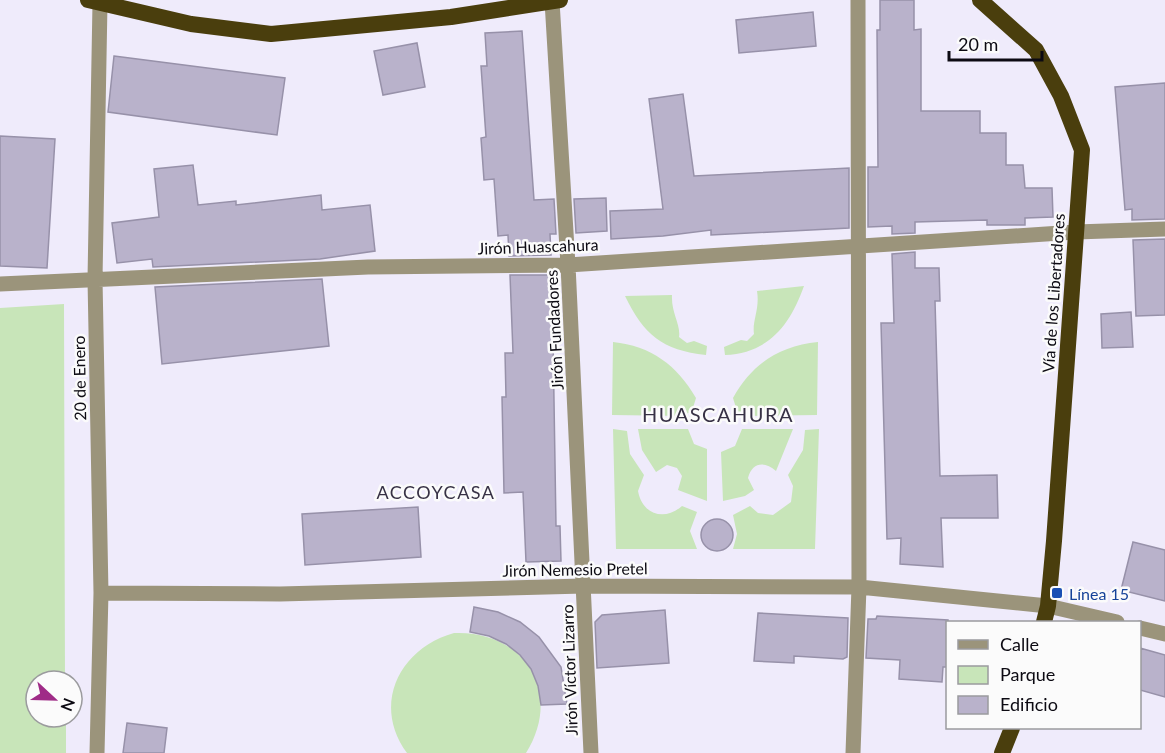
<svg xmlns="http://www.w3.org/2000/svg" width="1165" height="753" viewBox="0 0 1165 753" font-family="Lato,sans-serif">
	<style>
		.green { fill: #c8e5b9 }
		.building { fill: #b9b2cb; stroke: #9791a9; stroke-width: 1.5 }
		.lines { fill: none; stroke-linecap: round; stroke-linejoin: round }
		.minor { stroke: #9b947b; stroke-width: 15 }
		.tertiary { stroke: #9b947b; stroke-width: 15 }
		.trunk { stroke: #4a3e0d; stroke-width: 16 }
		.transit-dot { fill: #1a4fb4; stroke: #fbfbfb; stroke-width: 2 }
		.labels { text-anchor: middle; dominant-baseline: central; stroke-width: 5; stroke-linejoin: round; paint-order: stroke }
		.street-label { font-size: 16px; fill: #0c0a12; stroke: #fbfbfb }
		.transit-label { font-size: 16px; fill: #164399; stroke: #fbfbfb; text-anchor: start }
		.neighbourhood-label { font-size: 18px; letter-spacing: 1.5px; fill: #373145; stroke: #fbfbfb }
		.quarter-label { font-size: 20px; letter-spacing: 1.5px; fill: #373145; stroke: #fbfbfb }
	</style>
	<rect width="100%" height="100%" fill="#efebfb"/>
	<path class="green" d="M 804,286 C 790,325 769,353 725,355 L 724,347 L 741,340 L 747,341 L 754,334 C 752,321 760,309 757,291 Z
		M 672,295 C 671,313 681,325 679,337 L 687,343 L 694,341 L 707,346 L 706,355 C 662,350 644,335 625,296 Z
		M 64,304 L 65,681 L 36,681 L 36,717 L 66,717 L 66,753 L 0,753 L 0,308 Z
		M 613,342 C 651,346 677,365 696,398 L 692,411 L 683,416 L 612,415 Z
		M 818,342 L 817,415 L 746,416 L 737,411 L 733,398 C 752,364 779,346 818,342 Z
		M 613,429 L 627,431 L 630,454 L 644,475 L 638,491 C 642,514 664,522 682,506 L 697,512 L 690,531 L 697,549 L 616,549 Z
		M 638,429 L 688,429 L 694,444 L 707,449 L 707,501 L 678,490 L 682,476 L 677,468 L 667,465 L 656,472 L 642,450 Z
		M 742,429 L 793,429 L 776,471 C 765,461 752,462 748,478 L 754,490 L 745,496 L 723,501 L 721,452 L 735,446 Z
		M 819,429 L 815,549 L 733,549 L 737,534 L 733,515 L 750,506 L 758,513 L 773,515 L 791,502 L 793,486 L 788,475 L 803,450 L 805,430 Z
		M 454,633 C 524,630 564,692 526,753 L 407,753 C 371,704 400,648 454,633 Z"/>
	<path class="building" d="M 880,0 L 914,0 L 914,30 L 921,29 L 921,111 L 980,111 L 980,133 L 1006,133 L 1006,165 L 1023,165 L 1025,188 L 1052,188 L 1053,217 L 1025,218 L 1025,225 L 987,225 L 987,220 L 915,222 L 915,233 L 892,234 L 892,226 L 868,227 L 868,167 L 878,167 L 877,30 L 880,30 Z
		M 813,12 L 816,46 L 739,53 L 736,20 Z
		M 522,31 L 534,200 L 554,199 L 556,234 L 550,234 L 551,255 L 509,256 L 508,235 L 498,236 L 494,179 L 484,180 L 481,138 L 486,137 L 481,66 L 487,66 L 485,33 Z
		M 417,43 L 425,87 L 383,95 L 374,51 Z
		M 114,56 L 285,78 L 277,135 L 108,112 Z
		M 1165,83 L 1165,219 L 1132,220 L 1132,209 L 1125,210 L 1115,87 Z
		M 683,94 L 694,176 L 849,168 L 849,228 L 711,235 L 711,230 L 663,236 L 611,239 L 610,211 L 663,209 L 649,99 Z
		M 0,136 L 55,139 L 47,268 L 0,266 Z
		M 193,165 L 198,205 L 236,201 L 236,205 L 321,195 L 322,210 L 370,205 L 375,251 L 320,259 L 153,267 L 152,259 L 117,263 L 112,223 L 159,217 L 154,169 Z
		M 606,198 L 607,231 L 576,233 L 574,199 Z
		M 1165,239 L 1165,315 L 1136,316 L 1133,240 Z
		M 915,252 L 915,268 L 939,268 L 940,301 L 935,301 L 940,476 L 997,475 L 998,518 L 941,518 L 943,567 L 900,564 L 901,538 L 887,539 L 881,323 L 894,323 L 892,254 Z
		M 510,275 L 552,275 L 556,526 L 560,526 L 561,561 L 526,562 L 523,492 L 504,493 L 502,397 L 506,397 L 505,353 L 513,353 Z
		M 322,279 L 329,346 L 162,364 L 155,287 Z
		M 1131,312 L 1133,347 L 1102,348 L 1101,314 Z
		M 418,507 L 421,557 L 305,565 L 302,514 Z
		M701 535a16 16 0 1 1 32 0a16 16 0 1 1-32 0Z
		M 1133,542 L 1165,550 L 1165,601 L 1121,590 Z
		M 474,607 L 498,612 L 520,622 L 539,637 L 561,667 L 567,704 L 541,705 L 538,686 L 531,669 L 520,655 L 506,644 L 489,636 L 470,632 Z
		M 665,610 L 669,663 L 597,668 L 595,622 L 602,615 Z
		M 758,613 L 848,618 L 847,657 L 843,659 L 794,656 L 794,663 L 754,661 Z
		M 877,616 L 948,620 L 948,667 L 943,667 L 942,682 L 899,679 L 900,660 L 866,658 L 868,619 L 876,619 Z
		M 1140,648 L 1165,655 L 1165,697 L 1140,690 Z
		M 127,723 L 167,728 L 164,753 L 123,753 Z"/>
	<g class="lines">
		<path class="minor" d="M 552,1 L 568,265 L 591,753
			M 0,284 L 368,267 L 568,265 L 1076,232
			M 101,593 L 280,594 L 584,586 L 859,587 L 1048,606 L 1117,622
			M 1140,628 L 1165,634
			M 97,753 L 101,593 L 95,279 L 100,3
			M 853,753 L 859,587 L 858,0"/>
		<path class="tertiary" d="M 1076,232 L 1165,229"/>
		<path class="trunk" d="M 88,0 L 191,24 L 271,34 L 451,17 L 560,0
			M 980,0 L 1036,50 L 1061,96 L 1082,150 L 1054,541 L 1048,606 L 1044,622
			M 1002,753 L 1012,728"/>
	</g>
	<rect class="transit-dot" x="1051" y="587" width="12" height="12" rx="3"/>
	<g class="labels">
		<g class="street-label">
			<text transform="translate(538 246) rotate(-2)">Jirón Huascahura</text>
			<text transform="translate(1053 293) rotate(-86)">Vía de los Libertadores</text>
			<text transform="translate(554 330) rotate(-93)">Jirón Fundadores</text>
			<text transform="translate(79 378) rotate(-91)">20 de Enero</text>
			<text transform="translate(575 569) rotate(-1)">Jirón Nemesio Pretel</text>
			<text transform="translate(569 670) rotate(-92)">Jirón Víctor Lizarro</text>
		</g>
		<g class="transit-label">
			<text x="1069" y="593">Línea 15</text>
		</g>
		<g class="neighbourhood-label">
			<text x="436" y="492">ACCOYCASA</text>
		</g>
		<g class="quarter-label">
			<text x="718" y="414">HUASCAHURA</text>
		</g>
	</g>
	<rect x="946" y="621" width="195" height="108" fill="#fbfbfb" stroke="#9b9b9e" stroke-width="1.5"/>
	<rect x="958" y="640" width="30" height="9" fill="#9b947b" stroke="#9b9b9e" stroke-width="1.5"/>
	<text x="1000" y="651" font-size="18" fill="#0c0a12">Calle</text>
	<rect x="958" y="666" width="30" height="18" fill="#c8e5b9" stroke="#9b9b9e" stroke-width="1.5"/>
	<text x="1000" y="681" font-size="18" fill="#0c0a12">Parque</text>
	<rect x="958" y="696" width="30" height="18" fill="#b9b2cb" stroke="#9b9b9e" stroke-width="1.5"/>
	<text x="1000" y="711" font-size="18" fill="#0c0a12">Edificio</text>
	<g transform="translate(54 699) rotate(112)"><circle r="28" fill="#fbfbfb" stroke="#9b9b9e" stroke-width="1.5"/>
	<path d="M0-4.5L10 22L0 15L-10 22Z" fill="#9f2b87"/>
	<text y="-9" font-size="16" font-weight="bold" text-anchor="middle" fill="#0c0a12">N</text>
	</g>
	<path d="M949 51v9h93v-9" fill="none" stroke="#0c0a12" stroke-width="3"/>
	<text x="958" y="51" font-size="18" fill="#0c0a12" stroke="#fbfbfb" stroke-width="4.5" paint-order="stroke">20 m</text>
</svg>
